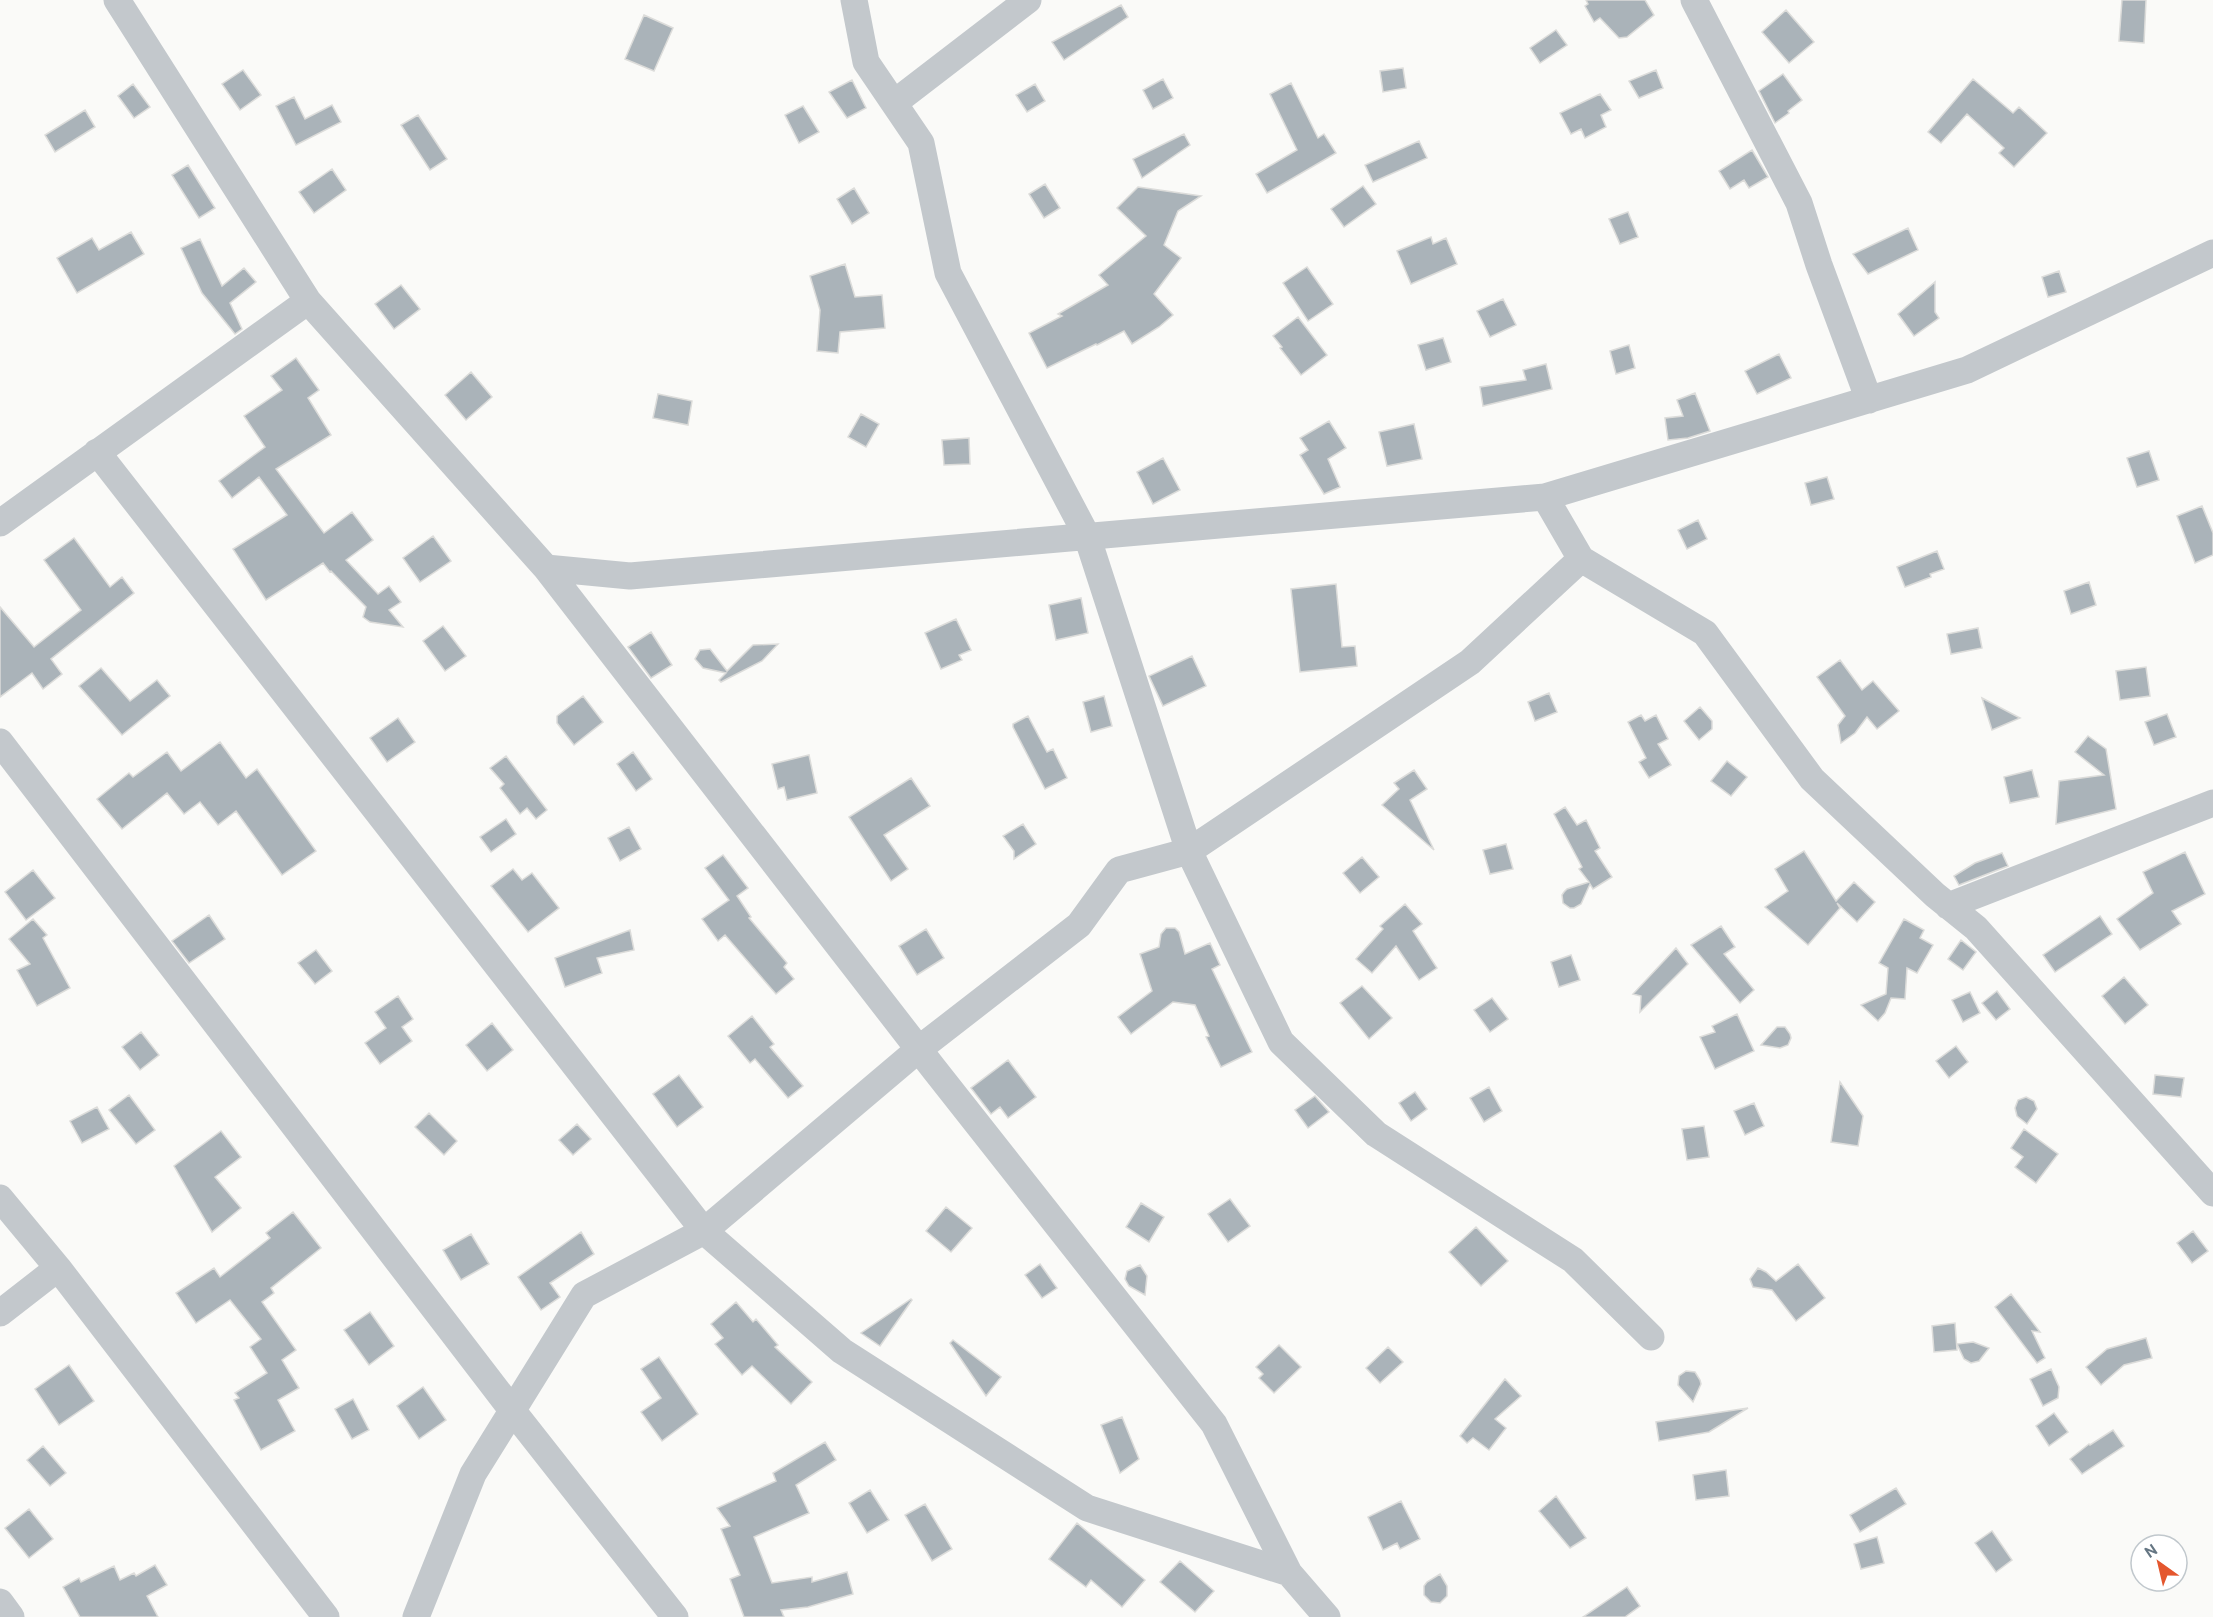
<svg xmlns="http://www.w3.org/2000/svg" width="2213" height="1617" viewBox="0 0 2213 1617" font-family="Overpass,sans-serif">
	<style>
		.building { fill: #aab3b9; stroke: #dcdcda; stroke-width: 1.5 }
		.lines { fill: none; stroke-linecap: round; stroke-linejoin: round }
		.minor { stroke: #c3c8cc; stroke-width: 27 }
	</style>
	<rect width="100%" height="100%" fill="#fafaf8"/>
	<path class="building" d="M 1586,0 L 1645,0 L 1654,15 L 1627,37 L 1619,38 L 1600,18 L 1594,22 L 1585,6 L 1588,4 Z
		M 2122,0 L 2146,0 L 2144,43 L 2119,41 Z
		M 1121,5 L 1128,17 L 1064,60 L 1052,42 Z
		M 1786,10 L 1814,42 L 1789,63 L 1762,32 Z
		M 644,15 L 673,28 L 654,71 L 625,59 Z
		M 1556,30 L 1567,45 L 1540,63 L 1530,48 Z
		M 1403,68 L 1406,88 L 1383,92 L 1380,71 Z
		M 243,70 L 261,95 L 240,110 L 222,84 Z
		M 1656,70 L 1663,88 L 1639,98 L 1629,81 Z
		M 1783,74 L 1802,100 L 1788,111 L 1789,113 L 1775,123 L 1759,91 Z
		M 1163,79 L 1173,98 L 1153,109 L 1143,90 Z
		M 1973,79 L 2013,113 L 2019,107 L 2047,133 L 2014,167 L 1999,153 L 2004,148 L 1967,114 L 1941,143 L 1928,132 Z
		M 852,80 L 866,108 L 847,118 L 829,92 Z
		M 1291,83 L 1318,138 L 1324,134 L 1336,153 L 1267,193 L 1256,174 L 1297,150 L 1270,94 Z
		M 133,84 L 150,107 L 134,118 L 118,96 Z
		M 1035,84 L 1045,101 L 1027,112 L 1016,95 Z
		M 1600,94 L 1611,110 L 1601,115 L 1606,127 L 1585,138 L 1581,129 L 1571,134 L 1560,113 Z
		M 294,97 L 305,119 L 332,105 L 341,122 L 296,145 L 276,106 Z
		M 803,106 L 819,132 L 799,143 L 785,115 Z
		M 85,110 L 95,127 L 55,152 L 45,135 Z
		M 418,115 L 447,159 L 430,170 L 401,125 Z
		M 1184,134 L 1190,145 L 1142,178 L 1133,159 Z
		M 1419,141 L 1427,158 L 1373,182 L 1365,165 Z
		M 1752,150 L 1768,177 L 1749,188 L 1744,180 L 1730,189 L 1719,171 Z
		M 188,165 L 215,208 L 199,218 L 172,175 Z
		M 332,169 L 346,190 L 314,213 L 299,192 Z
		M 1045,184 L 1060,208 L 1044,218 L 1029,194 Z
		M 1363,186 L 1376,204 L 1344,227 L 1331,209 Z
		M 1138,187 L 1201,196 L 1178,211 L 1164,245 L 1181,258 L 1154,294 L 1173,315 L 1159,327 L 1132,344 L 1124,331 L 1097,345 L 1096,344 L 1047,368 L 1029,333 L 1062,316 L 1058,314 L 1108,285 L 1099,275 L 1146,236 L 1117,208 Z
		M 854,188 L 869,213 L 852,224 L 837,199 Z
		M 1628,212 L 1638,237 L 1620,244 L 1609,219 Z
		M 1908,228 L 1918,250 L 1868,274 L 1853,254 Z
		M 131,232 L 144,254 L 77,293 L 57,258 L 92,238 L 99,250 Z
		M 1431,237 L 1433,244 L 1446,238 L 1457,264 L 1411,284 L 1397,251 Z
		M 200,239 L 222,286 L 244,268 L 256,282 L 230,303 L 242,329 L 235,334 L 202,293 L 181,248 Z
		M 845,264 L 855,297 L 882,295 L 885,328 L 840,332 L 838,353 L 817,351 L 820,310 L 810,276 Z
		M 1307,267 L 1333,304 L 1308,321 L 1283,283 Z
		M 2059,271 L 2066,292 L 2048,297 L 2042,277 Z
		M 1935,282 L 1935,312 L 1939,318 L 1914,336 L 1898,314 Z
		M 401,285 L 420,309 L 394,329 L 375,304 Z
		M 1503,299 L 1516,325 L 1490,337 L 1477,311 Z
		M 1298,317 L 1327,355 L 1301,375 L 1280,348 L 1282,347 L 1273,336 Z
		M 1443,338 L 1451,362 L 1426,370 L 1418,345 Z
		M 1629,345 L 1635,368 L 1616,374 L 1610,351 Z
		M 1779,354 L 1791,378 L 1757,394 L 1745,371 Z
		M 296,358 L 319,390 L 308,398 L 331,435 L 276,469 L 324,533 L 352,512 L 373,540 L 346,560 L 378,594 L 389,586 L 401,602 L 389,610 L 403,627 L 370,622 L 363,617 L 366,607 L 331,571 L 330,572 L 323,563 L 266,600 L 233,549 L 287,515 L 259,477 L 232,498 L 219,481 L 265,447 L 244,416 L 282,390 L 271,376 Z
		M 1546,364 L 1552,389 L 1483,406 L 1480,387 L 1526,380 L 1523,370 Z
		M 471,372 L 492,397 L 466,420 L 445,395 Z
		M 1695,393 L 1710,431 L 1688,438 L 1668,440 L 1665,418 L 1683,416 L 1677,400 Z
		M 658,394 L 692,401 L 688,425 L 653,418 Z
		M 861,414 L 879,424 L 866,447 L 848,437 Z
		M 1329,421 L 1346,448 L 1328,459 L 1340,487 L 1324,494 L 1300,455 L 1308,450 L 1300,438 Z
		M 1414,424 L 1422,459 L 1387,466 L 1379,432 Z
		M 969,438 L 970,464 L 944,465 L 942,440 Z
		M 2149,451 L 2159,480 L 2137,487 L 2127,458 Z
		M 1163,458 L 1180,490 L 1153,504 L 1137,472 Z
		M 1827,477 L 1834,499 L 1811,505 L 1805,483 Z
		M 2202,506 L 2213,533 L 2213,555 L 2195,563 L 2177,516 Z
		M 1698,520 L 1707,539 L 1687,549 L 1678,530 Z
		M 433,536 L 451,561 L 420,582 L 403,558 Z
		M 74,538 L 110,587 L 122,577 L 134,593 L 51,659 L 62,674 L 43,689 L 32,673 L 0,697 L 0,607 L 34,647 L 81,610 L 44,560 Z
		M 1937,551 L 1944,569 L 1930,574 L 1931,577 L 1905,587 L 1897,567 Z
		M 2089,582 L 2096,605 L 2071,614 L 2064,591 Z
		M 1336,584 L 1342,647 L 1355,646 L 1357,666 L 1300,672 L 1291,589 Z
		M 1081,598 L 1088,633 L 1056,640 L 1049,605 Z
		M 956,619 L 971,650 L 959,655 L 962,660 L 941,669 L 925,633 Z
		M 443,626 L 466,656 L 445,671 L 423,641 Z
		M 1978,628 L 1982,648 L 1951,654 L 1947,634 Z
		M 651,632 L 672,665 L 651,678 L 628,647 Z
		M 778,644 L 762,661 L 721,682 L 719,680 L 726,673 L 703,668 L 695,659 L 700,650 L 710,649 L 727,671 L 753,645 Z
		M 1192,656 L 1206,686 L 1163,706 L 1149,676 Z
		M 1840,660 L 1862,690 L 1873,681 L 1899,711 L 1877,729 L 1867,717 L 1855,733 L 1841,743 L 1838,725 L 1845,716 L 1817,677 Z
		M 2146,667 L 2150,696 L 2120,700 L 2116,671 Z
		M 101,668 L 130,701 L 157,680 L 170,696 L 122,735 L 79,686 Z
		M 1549,693 L 1557,712 L 1535,721 L 1528,702 Z
		M 583,696 L 603,722 L 574,745 L 557,723 L 557,716 Z
		M 1104,696 L 1112,726 L 1091,732 L 1083,702 Z
		M 1982,698 L 2020,718 L 1992,730 Z
		M 1700,707 L 1712,721 L 1712,729 L 1699,740 L 1684,721 Z
		M 2167,714 L 2176,737 L 2154,745 L 2145,722 Z
		M 1641,715 L 1645,721 L 1656,715 L 1668,739 L 1658,744 L 1671,765 L 1649,778 L 1639,762 L 1646,758 L 1628,722 Z
		M 1028,716 L 1047,752 L 1053,749 L 1067,778 L 1045,789 L 1013,727 L 1013,724 Z
		M 398,718 L 415,742 L 387,762 L 370,738 Z
		M 2088,736 L 2106,749 L 2116,809 L 2056,824 L 2059,781 L 2104,775 L 2075,752 Z
		M 220,742 L 246,778 L 257,769 L 316,851 L 282,875 L 236,811 L 218,825 L 200,802 L 184,814 L 167,793 L 122,829 L 97,799 L 129,773 L 133,777 L 167,752 L 181,771 Z
		M 633,752 L 652,779 L 636,791 L 617,764 Z
		M 809,755 L 817,793 L 787,800 L 784,787 L 778,789 L 772,764 Z
		M 506,756 L 547,810 L 536,819 L 527,808 L 520,814 L 500,788 L 504,784 L 490,768 Z
		M 1727,761 L 1747,777 L 1731,796 L 1711,781 Z
		M 1414,770 L 1427,789 L 1410,800 L 1434,850 L 1382,805 L 1399,789 L 1394,783 Z
		M 2032,770 L 2039,797 L 2010,803 L 2004,777 Z
		M 911,778 L 930,806 L 884,835 L 908,869 L 891,881 L 849,817 Z
		M 1565,807 L 1577,825 L 1586,820 L 1600,848 L 1595,851 L 1612,877 L 1593,889 L 1590,884 L 1581,904 L 1574,908 L 1570,908 L 1563,903 L 1562,895 L 1564,892 L 1567,889 L 1589,882 L 1579,869 L 1582,867 L 1554,814 Z
		M 506,819 L 516,834 L 491,852 L 480,837 Z
		M 1023,824 L 1036,844 L 1014,859 L 1014,851 L 1003,836 Z
		M 629,827 L 641,849 L 620,861 L 608,838 Z
		M 1506,844 L 1513,869 L 1490,874 L 1483,850 Z
		M 1804,851 L 1836,901 L 1854,882 L 1875,902 L 1857,922 L 1837,903 L 1840,908 L 1808,945 L 1765,907 L 1788,891 L 1775,869 Z
		M 2185,852 L 2205,894 L 2172,911 L 2181,924 L 2140,950 L 2117,919 L 2153,893 L 2143,872 Z
		M 2002,853 L 2008,866 L 1959,885 L 1954,876 L 1975,863 Z
		M 723,855 L 748,888 L 737,896 L 751,917 L 749,918 L 787,963 L 784,967 L 794,979 L 776,994 L 725,935 L 718,941 L 702,919 L 729,900 L 705,868 Z
		M 1362,857 L 1379,877 L 1360,893 L 1343,873 Z
		M 513,869 L 522,880 L 532,873 L 559,908 L 528,932 L 491,886 Z
		M 33,870 L 55,898 L 26,920 L 5,892 Z
		M 1405,904 L 1422,924 L 1413,931 L 1437,968 L 1419,980 L 1396,946 L 1372,973 L 1356,959 L 1383,929 L 1380,926 Z
		M 209,915 L 225,939 L 189,963 L 172,941 Z
		M 2100,916 L 2112,934 L 2055,972 L 2043,955 Z
		M 33,919 L 47,935 L 43,938 L 70,988 L 37,1006 L 17,970 L 30,964 L 9,939 Z
		M 1904,919 L 1924,930 L 1920,938 L 1933,945 L 1917,973 L 1907,968 L 1905,999 L 1891,998 L 1885,1013 L 1878,1021 L 1861,1005 L 1886,994 L 1888,968 L 1879,963 Z
		M 1721,926 L 1735,947 L 1724,954 L 1754,990 L 1740,1003 L 1691,945 Z
		M 1166,928 L 1175,928 L 1179,932 L 1185,954 L 1210,943 L 1220,965 L 1212,969 L 1252,1052 L 1221,1067 L 1206,1037 L 1209,1036 L 1195,1005 L 1173,1002 L 1131,1034 L 1118,1017 L 1152,991 L 1140,954 L 1159,947 L 1161,934 Z
		M 926,929 L 944,958 L 917,975 L 899,946 Z
		M 630,930 L 634,950 L 597,958 L 602,973 L 565,987 L 555,958 Z
		M 1961,940 L 1976,952 L 1963,970 L 1948,959 Z
		M 1676,948 L 1688,964 L 1640,1012 L 1641,996 L 1633,994 Z
		M 316,950 L 332,971 L 315,984 L 298,963 Z
		M 1571,955 L 1580,980 L 1559,987 L 1551,962 Z
		M 2124,977 L 2148,1005 L 2125,1024 L 2102,996 Z
		M 1362,986 L 1392,1018 L 1369,1039 L 1340,1003 Z
		M 1997,991 L 2010,1009 L 1996,1020 L 1982,1003 Z
		M 1970,992 L 1980,1013 L 1963,1022 L 1952,1000 Z
		M 398,996 L 413,1019 L 402,1027 L 412,1041 L 380,1064 L 365,1043 L 386,1028 L 375,1012 Z
		M 1492,998 L 1508,1019 L 1490,1032 L 1474,1010 Z
		M 1737,1014 L 1754,1051 L 1715,1069 L 1700,1037 L 1715,1032 L 1712,1026 Z
		M 752,1016 L 774,1044 L 770,1047 L 803,1086 L 788,1098 L 755,1059 L 750,1063 L 728,1036 Z
		M 492,1023 L 513,1050 L 487,1071 L 466,1045 Z
		M 1777,1027 L 1785,1027 L 1790,1034 L 1791,1038 L 1788,1045 L 1780,1048 L 1761,1045 Z
		M 141,1032 L 159,1055 L 140,1070 L 122,1047 Z
		M 1956,1046 L 1968,1062 L 1949,1078 L 1936,1061 Z
		M 1008,1060 L 1036,1097 L 1008,1118 L 1000,1107 L 991,1114 L 971,1088 Z
		M 679,1075 L 703,1107 L 677,1127 L 653,1094 Z
		M 2155,1075 L 2184,1078 L 2181,1097 L 2153,1094 Z
		M 1840,1082 L 1863,1116 L 1858,1146 L 1831,1142 Z
		M 1489,1087 L 1502,1111 L 1484,1122 L 1470,1098 Z
		M 1415,1092 L 1427,1109 L 1411,1121 L 1399,1103 Z
		M 129,1095 L 155,1130 L 136,1144 L 109,1110 Z
		M 1315,1096 L 1329,1112 L 1308,1128 L 1295,1110 Z
		M 2026,1097 L 2034,1101 L 2037,1109 L 2027,1124 L 2017,1116 L 2015,1108 L 2018,1100 Z
		M 1754,1103 L 1764,1126 L 1745,1135 L 1734,1111 Z
		M 97,1107 L 109,1129 L 82,1143 L 70,1121 Z
		M 429,1113 L 457,1141 L 444,1155 L 415,1127 Z
		M 577,1124 L 591,1139 L 573,1155 L 559,1140 Z
		M 1704,1126 L 1709,1157 L 1687,1160 L 1682,1129 Z
		M 2024,1129 L 2058,1154 L 2036,1183 L 2015,1167 L 2023,1157 L 2011,1148 Z
		M 221,1131 L 241,1157 L 215,1177 L 241,1208 L 212,1232 L 174,1166 Z
		M 1230,1199 L 1250,1226 L 1228,1242 L 1208,1214 Z
		M 1141,1203 L 1164,1217 L 1149,1242 L 1126,1227 Z
		M 946,1207 L 972,1228 L 951,1252 L 926,1231 Z
		M 293,1212 L 321,1248 L 271,1288 L 274,1293 L 262,1302 L 296,1350 L 282,1360 L 299,1388 L 278,1400 L 295,1431 L 261,1450 L 234,1400 L 239,1398 L 235,1393 L 267,1373 L 250,1347 L 261,1339 L 230,1300 L 196,1323 L 176,1293 L 214,1268 L 220,1277 L 270,1238 L 266,1233 Z
		M 1476,1227 L 1508,1261 L 1481,1286 L 1449,1252 Z
		M 2193,1231 L 2208,1251 L 2192,1263 L 2177,1243 Z
		M 581,1232 L 594,1254 L 550,1283 L 560,1297 L 541,1310 L 518,1277 Z
		M 471,1234 L 489,1264 L 461,1280 L 443,1250 Z
		M 1040,1264 L 1057,1288 L 1042,1298 L 1025,1275 Z
		M 1798,1264 L 1825,1298 L 1796,1321 L 1772,1290 L 1753,1287 L 1750,1279 L 1758,1268 L 1766,1272 L 1776,1281 Z
		M 1140,1265 L 1147,1276 L 1145,1295 L 1129,1286 L 1125,1279 L 1127,1271 Z
		M 2011,1294 L 2040,1332 L 2032,1331 L 2045,1358 L 2037,1363 L 1995,1307 Z
		M 911,1299 L 912,1300 L 880,1346 L 861,1333 Z
		M 736,1302 L 753,1322 L 756,1319 L 778,1345 L 775,1347 L 812,1382 L 791,1404 L 752,1366 L 742,1375 L 715,1344 L 723,1338 L 711,1324 Z
		M 370,1312 L 394,1346 L 369,1365 L 344,1330 Z
		M 1955,1323 L 1957,1350 L 1934,1352 L 1932,1326 Z
		M 2146,1338 L 2152,1358 L 2124,1365 L 2101,1385 L 2086,1367 L 2107,1349 Z
		M 953,1340 L 1001,1377 L 986,1396 L 950,1343 Z
		M 1973,1342 L 1989,1348 L 1979,1361 L 1971,1363 L 1964,1359 L 1957,1344 Z
		M 1279,1345 L 1301,1367 L 1274,1393 L 1259,1378 L 1263,1374 L 1256,1367 Z
		M 1388,1347 L 1403,1362 L 1380,1383 L 1366,1368 Z
		M 659,1357 L 698,1414 L 662,1441 L 641,1412 L 661,1398 L 641,1369 Z
		M 69,1365 L 94,1401 L 59,1425 L 35,1389 Z
		M 2051,1369 L 2059,1387 L 2058,1398 L 2043,1406 L 2030,1379 Z
		M 1686,1371 L 1695,1372 L 1700,1380 L 1701,1384 L 1693,1402 L 1678,1385 L 1679,1376 Z
		M 1505,1379 L 1521,1396 L 1495,1419 L 1506,1428 L 1489,1450 L 1473,1438 L 1467,1443 L 1460,1436 Z
		M 423,1387 L 446,1420 L 419,1439 L 397,1406 Z
		M 353,1399 L 369,1430 L 352,1439 L 335,1409 Z
		M 1748,1408 L 1709,1432 L 1659,1441 L 1656,1422 Z
		M 2054,1413 L 2068,1432 L 2049,1446 L 2036,1426 Z
		M 1122,1417 L 1139,1459 L 1120,1473 L 1101,1425 Z
		M 2113,1430 L 2124,1446 L 2082,1474 L 2070,1459 L 2089,1444 L 2090,1445 Z
		M 825,1442 L 836,1460 L 796,1485 L 809,1513 L 754,1537 L 772,1583 L 812,1577 L 812,1582 L 847,1572 L 853,1594 L 808,1607 L 781,1610 L 784,1617 L 744,1617 L 730,1579 L 740,1575 L 721,1529 L 730,1526 L 717,1508 L 776,1481 L 773,1473 Z
		M 43,1446 L 66,1473 L 50,1486 L 27,1460 Z
		M 1726,1470 L 1729,1496 L 1696,1500 L 1693,1475 Z
		M 1896,1488 L 1906,1504 L 1860,1532 L 1850,1515 Z
		M 870,1490 L 889,1520 L 867,1533 L 849,1503 Z
		M 1556,1496 L 1586,1538 L 1570,1548 L 1539,1511 Z
		M 1401,1501 L 1420,1539 L 1400,1549 L 1397,1543 L 1383,1550 L 1368,1517 Z
		M 925,1504 L 952,1549 L 932,1561 L 905,1515 Z
		M 29,1509 L 53,1539 L 29,1558 L 5,1528 Z
		M 1077,1523 L 1145,1580 L 1122,1607 L 1091,1580 L 1086,1587 L 1049,1559 Z
		M 1992,1531 L 2012,1560 L 1996,1572 L 1975,1543 Z
		M 1877,1537 L 1884,1563 L 1861,1569 L 1854,1544 Z
		M 1180,1561 L 1214,1591 L 1195,1612 L 1160,1582 Z
		M 155,1565 L 167,1585 L 147,1596 L 158,1617 L 80,1617 L 63,1587 L 79,1578 L 81,1582 L 114,1566 L 120,1580 L 134,1573 L 136,1576 Z
		M 1440,1574 L 1447,1586 L 1447,1596 L 1440,1603 L 1431,1602 L 1424,1595 L 1424,1586 L 1427,1582 Z
		M 1627,1587 L 1640,1606 L 1625,1617 L 1583,1617 Z"/>
	<g class="lines">
		<path class="minor" d="M 117,0 L 308,301
			M 854,0 L 866,62 L 921,143 L 948,273 L 1087,536 L 1189,851 L 1281,1042 L 1376,1134 L 1573,1260 L 1651,1337
			M 1694,0 L 1799,203 L 1819,265 L 1869,400
			M 894,103 L 1028,0
			M 97,452 L 704,1231 L 842,1351 L 1087,1508 L 1289,1573
			M 1545,497 L 1581,559 L 1705,633 L 1812,779 L 1935,895 L 1976,928 L 2213,1193
			M 0,523 L 308,301 L 546,568 L 630,576 L 1545,497 L 1967,370 L 2213,253
			M 546,568 L 934,1069 L 1214,1424 L 1289,1573 L 1327,1617
			M 0,742 L 512,1410 L 675,1617
			M 1948,906 L 2213,803
			M 0,1198 L 58,1268 L 326,1617
			M 0,1313 L 58,1268
			M 0,1602 L 11,1617
			M 416,1617 L 473,1474 L 584,1295 L 704,1231 L 919,1049 L 1079,925 L 1119,870 L 1189,851 L 1470,662 L 1581,559"/>
	</g>
	<g transform="translate(2159 1563) rotate(326)"><circle r="28" fill="#ffffff" stroke="#c1c8cd" stroke-width="1.5"/>
	<path d="M0-4.5L10 22L0 15L-10 22Z" fill="#e4572e"/>
	<text y="-9" font-size="16" font-weight="bold" text-anchor="middle" fill="#657683">N</text>
	</g>
</svg>
